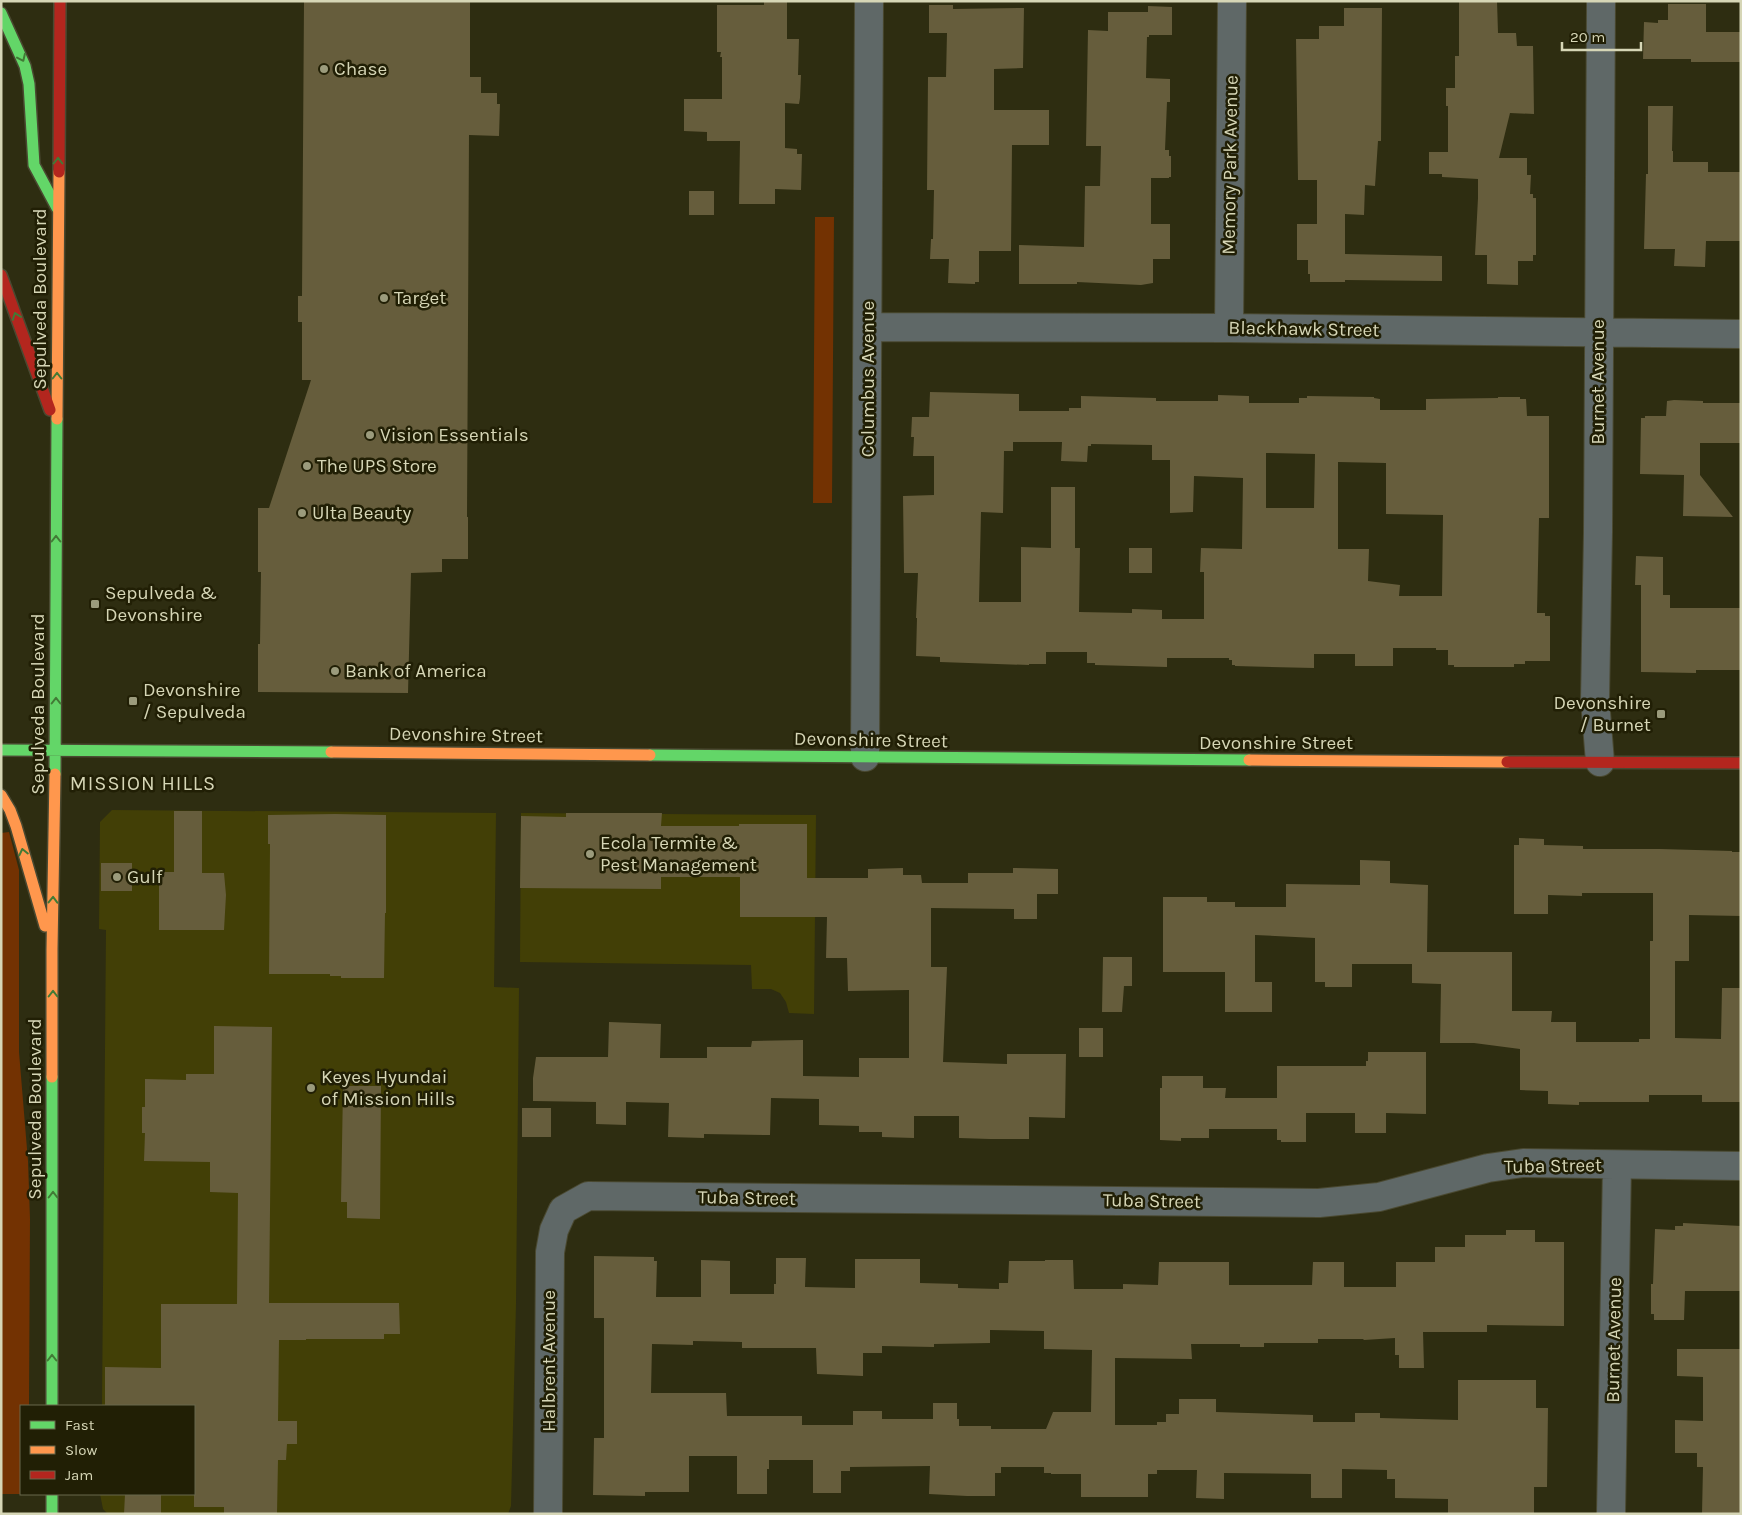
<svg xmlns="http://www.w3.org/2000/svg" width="1742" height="1515" viewBox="0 0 1742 1515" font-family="Karla,sans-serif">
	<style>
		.built { fill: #423f06 }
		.green { fill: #733202 }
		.building { fill: #665d3c; fill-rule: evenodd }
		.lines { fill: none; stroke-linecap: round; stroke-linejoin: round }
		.street-casing { stroke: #4a4931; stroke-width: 30 }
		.fast-casing { stroke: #4a4931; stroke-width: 14 }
		.slow-casing { stroke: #4a4931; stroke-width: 14 }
		.jam-casing { stroke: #4a4931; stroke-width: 14 }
		.street { stroke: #5f6867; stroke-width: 28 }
		.fast { stroke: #63d668; stroke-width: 11 }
		.slow { stroke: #ff974d; stroke-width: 11 }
		.jam { stroke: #b3261e; stroke-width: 11 }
		.oneway { stroke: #427a36 }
		.poi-dot { fill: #9b9b7c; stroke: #211f05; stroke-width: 2 }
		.labels { text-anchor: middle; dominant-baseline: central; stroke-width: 5; stroke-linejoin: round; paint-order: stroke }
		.poi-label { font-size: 19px; fill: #d6d6b6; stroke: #211f05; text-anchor: start }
		.street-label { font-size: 19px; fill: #d6d6b6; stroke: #211f05 }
		.neighbourhood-label { font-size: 20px; letter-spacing: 1px; fill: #d6d6b6; stroke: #211f05 }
	</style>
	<rect width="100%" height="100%" fill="#2e2d11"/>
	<path class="built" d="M 112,810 L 496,813 L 494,987 L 519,988 L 516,1304 L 511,1506 L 508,1514 L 108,1514 L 103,1509 L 100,1494 L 194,1494 L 194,1406 L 102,1406 L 106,930 L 99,929 L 100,822 Z
		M 521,813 L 816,815 L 814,1014 L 789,1013 L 786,1002 L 780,993 L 771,989 L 752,989 L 751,965 L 520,962 Z"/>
	<path class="green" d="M 815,217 L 834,217 L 832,503 L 813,503 Z
		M 9,832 L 19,870 L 19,1052 L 28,1161 L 30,1219 L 29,1406 L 21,1406 L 21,1494 L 25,1494 L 1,1494 L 1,833 Z"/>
	<path class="building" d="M 304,1 L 470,1 L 470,77 L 481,77 L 481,93 L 497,93 L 497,104 L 500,104 L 499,136 L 469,135 L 467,517 L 468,517 L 468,559 L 442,559 L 442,572 L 411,573 L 408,693 L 258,692 L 258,644 L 260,644 L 261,572 L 258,572 L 258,508 L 269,508 L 311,380 L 302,380 L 302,322 L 298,322 L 298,296 L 302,296 Z
		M 764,1 L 787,1 L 787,39 L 799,39 L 798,75 L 801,75 L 800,98 L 799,104 L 785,103 L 785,148 L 797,149 L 797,154 L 802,154 L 801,190 L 775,189 L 775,204 L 739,204 L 740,141 L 707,141 L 707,132 L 684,131 L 684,99 L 722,99 L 722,57 L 720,57 L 721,52 L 717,52 L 717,5 L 764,5 Z
		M 1459,1 L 1497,1 L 1498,33 L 1516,33 L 1517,46 L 1533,46 L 1534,114 L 1510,113 L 1499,158 L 1527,158 L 1527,175 L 1531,175 L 1530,194 L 1533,194 L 1533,198 L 1536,198 L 1536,255 L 1533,255 L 1533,261 L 1518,261 L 1518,285 L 1487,284 L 1487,255 L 1475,255 L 1478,198 L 1478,179 L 1442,177 L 1442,174 L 1429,174 L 1429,152 L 1448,152 L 1448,106 L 1446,106 L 1446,88 L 1455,88 L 1455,56 L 1459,56 Z
		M 1668,4 L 1706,4 L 1706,32 L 1741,32 L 1741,62 L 1691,62 L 1691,59 L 1643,59 L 1644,22 L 1658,23 L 1658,20 L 1668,20 Z
		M 929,5 L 953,5 L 953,9 L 1024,8 L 1023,68 L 994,69 L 994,110 L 1049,110 L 1049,145 L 1012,145 L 1011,251 L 979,251 L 979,282 L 975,282 L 975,284 L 948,283 L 949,259 L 930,259 L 931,239 L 933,239 L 934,190 L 927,190 L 928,77 L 946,77 L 947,33 L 929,33 Z
		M 1148,6 L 1172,7 L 1172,35 L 1149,35 L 1149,37 L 1147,37 L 1146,78 L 1170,79 L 1170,102 L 1167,102 L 1165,150 L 1169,150 L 1169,156 L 1171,156 L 1171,177 L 1169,177 L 1169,178 L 1151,178 L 1151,224 L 1170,224 L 1170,259 L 1153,259 L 1153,283 L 1141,285 L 1077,282 L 1077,284 L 1019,284 L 1019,245 L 1084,247 L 1085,186 L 1100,186 L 1101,146 L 1086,146 L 1088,30 L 1108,31 L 1108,12 L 1148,12 Z
		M 1344,8 L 1382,8 L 1381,141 L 1378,141 L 1375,186 L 1365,185 L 1364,215 L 1345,214 L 1345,254 L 1442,256 L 1442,281 L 1345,280 L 1345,282 L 1310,282 L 1310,274 L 1308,274 L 1308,260 L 1297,260 L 1297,224 L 1317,224 L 1317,180 L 1298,180 L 1296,39 L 1319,39 L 1319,26 L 1344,26 Z
		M 1648,106 L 1673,106 L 1672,151 L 1673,151 L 1673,162 L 1708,162 L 1708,172 L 1741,172 L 1741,241 L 1706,241 L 1705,267 L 1674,266 L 1675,249 L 1644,249 L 1646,174 L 1648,174 Z
		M 689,191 L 714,191 L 714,215 L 689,215 Z
		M 930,392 L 1019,394 L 1019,411 L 1069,411 L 1069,408 L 1081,408 L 1081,396 L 1156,398 L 1156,401 L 1218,401 L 1218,395 L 1249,396 L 1249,403 L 1299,403 L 1299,398 L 1307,398 L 1307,396 L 1374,397 L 1374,398 L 1380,399 L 1380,410 L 1426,410 L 1426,399 L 1498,398 L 1498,397 L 1520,397 L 1520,399 L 1526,399 L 1527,416 L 1549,416 L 1549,518 L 1539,518 L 1537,613 L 1545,613 L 1545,616 L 1550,616 L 1550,661 L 1525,661 L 1525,664 L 1514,664 L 1514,667 L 1454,667 L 1454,665 L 1448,665 L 1448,650 L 1436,650 L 1436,648 L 1393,648 L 1393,666 L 1355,666 L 1355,654 L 1314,654 L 1314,668 L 1235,666 L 1235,665 L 1232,665 L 1232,660 L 1229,660 L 1229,658 L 1167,658 L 1167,667 L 1095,665 L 1095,663 L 1087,663 L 1087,652 L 1046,652 L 1046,664 L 1029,664 L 1029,665 L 940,662 L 940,657 L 916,656 L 917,618 L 916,618 L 918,573 L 904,573 L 903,496 L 934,495 L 934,456 L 913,456 L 914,437 L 911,437 L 912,417 L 929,417 ZM 1013,442 L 1062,442 L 1061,461 L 1087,462 L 1088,446 L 1091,446 L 1091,444 L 1152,445 L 1152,460 L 1170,460 L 1170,513 L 1193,512 L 1194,476 L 1243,478 L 1242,549 L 1201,548 L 1200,572 L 1204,572 L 1204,619 L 1162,619 L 1162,610 L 1132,609 L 1132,613 L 1079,612 L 1080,548 L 1075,548 L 1075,487 L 1051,487 L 1051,548 L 1021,547 L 1021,602 L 979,602 L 981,512 L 1003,513 L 1004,451 L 1013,451 ZM 1266,453 L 1315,454 L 1314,508 L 1266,508 ZM 1338,462 L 1386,463 L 1386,514 L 1443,515 L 1442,596 L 1399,596 L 1400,585 L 1368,581 L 1369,549 L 1338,549 Z
		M 1674,400 L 1703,401 L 1703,403 L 1740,403 L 1741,443 L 1700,443 L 1700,475 L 1733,517 L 1683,516 L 1684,475 L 1640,474 L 1641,418 L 1645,418 L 1645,416 L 1666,416 L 1667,401 Z
		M 1129,548 L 1152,548 L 1152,573 L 1129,573 Z
		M 1636,556 L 1663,557 L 1663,595 L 1670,595 L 1670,608 L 1741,608 L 1741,670 L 1696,670 L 1696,673 L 1641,672 L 1641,585 L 1635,585 Z
		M 174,811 L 202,811 L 202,873 L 224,873 L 226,895 L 224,930 L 159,930 L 159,872 L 174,872 Z
		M 566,813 L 662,813 L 661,826 L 739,826 L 739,824 L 807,824 L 807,878 L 868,878 L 868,869 L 903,868 L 903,875 L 921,875 L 922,883 L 968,883 L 968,873 L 1013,873 L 1013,868 L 1058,869 L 1058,894 L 1037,894 L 1037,919 L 1014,919 L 1014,909 L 931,908 L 931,967 L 947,967 L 943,1062 L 1007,1064 L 1007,1054 L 1066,1054 L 1065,1118 L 1029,1117 L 1029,1139 L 990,1139 L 959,1138 L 959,1116 L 914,1116 L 914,1138 L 882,1137 L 882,1132 L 859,1132 L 859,1126 L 819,1125 L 819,1099 L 771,1098 L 770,1135 L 704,1134 L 704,1138 L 668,1137 L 669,1103 L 626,1102 L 626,1125 L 596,1124 L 596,1102 L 533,1101 L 533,1078 L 536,1057 L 608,1057 L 609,1022 L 661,1024 L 660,1058 L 707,1058 L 707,1047 L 751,1047 L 752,1041 L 803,1040 L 803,1076 L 859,1077 L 859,1058 L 909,1058 L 909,990 L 848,991 L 847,958 L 826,958 L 827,917 L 740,917 L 740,877 L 661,877 L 661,889 L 520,888 L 521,816 L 566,817 Z
		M 335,814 L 386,815 L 386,913 L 385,913 L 384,978 L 341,978 L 341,976 L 330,976 L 330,974 L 269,974 L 270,844 L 268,844 L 268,815 Z
		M 1519,838 L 1544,839 L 1544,845 L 1583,846 L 1583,849 L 1660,849 L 1732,851 L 1732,852 L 1740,852 L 1741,916 L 1689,915 L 1689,961 L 1675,961 L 1675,1038 L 1721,1039 L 1722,988 L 1741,988 L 1741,1102 L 1702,1102 L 1702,1095 L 1649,1095 L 1649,1102 L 1579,1102 L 1579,1105 L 1548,1104 L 1548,1091 L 1520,1090 L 1520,1049 L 1474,1043 L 1440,1043 L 1441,984 L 1412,983 L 1412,964 L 1352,964 L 1352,987 L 1325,987 L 1325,982 L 1315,982 L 1315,938 L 1255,935 L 1255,982 L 1272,982 L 1272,1012 L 1225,1012 L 1225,972 L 1163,972 L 1163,897 L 1207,897 L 1207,902 L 1235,902 L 1235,907 L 1286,907 L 1286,884 L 1360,885 L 1360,860 L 1390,861 L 1390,883 L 1428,885 L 1427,952 L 1512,952 L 1512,1011 L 1552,1011 L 1551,1022 L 1576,1022 L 1576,1042 L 1639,1042 L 1639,1039 L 1650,1039 L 1650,941 L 1653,941 L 1653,893 L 1582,893 L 1582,896 L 1548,895 L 1548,914 L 1514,914 L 1514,845 L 1519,845 Z
		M 101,863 L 132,863 L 132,891 L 101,891 Z
		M 1103,957 L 1132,957 L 1132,986 L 1124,986 L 1122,1012 L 1102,1012 Z
		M 214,1026 L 272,1027 L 269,1303 L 399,1303 L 400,1334 L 384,1334 L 384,1339 L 306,1339 L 306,1340 L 279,1340 L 278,1421 L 297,1421 L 297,1444 L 287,1444 L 286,1460 L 278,1460 L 277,1514 L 224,1514 L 224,1507 L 194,1507 L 194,1406 L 105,1406 L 105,1367 L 161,1368 L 161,1304 L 237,1304 L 238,1193 L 210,1192 L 210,1162 L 144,1161 L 145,1133 L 142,1133 L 142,1107 L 145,1107 L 145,1079 L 186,1080 L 186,1074 L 214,1074 Z
		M 1079,1028 L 1103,1028 L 1103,1057 L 1079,1057 Z
		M 1368,1052 L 1426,1052 L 1426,1114 L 1386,1113 L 1386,1133 L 1355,1133 L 1355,1113 L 1306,1113 L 1306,1142 L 1281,1142 L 1281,1140 L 1277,1140 L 1277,1129 L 1209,1129 L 1209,1138 L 1181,1138 L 1181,1141 L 1160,1140 L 1160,1088 L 1162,1088 L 1162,1076 L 1203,1076 L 1203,1088 L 1226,1088 L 1225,1098 L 1277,1098 L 1277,1066 L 1366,1066 L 1366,1061 L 1368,1061 Z
		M 348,1086 L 381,1086 L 380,1219 L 347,1218 L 347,1202 L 341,1202 L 343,1088 L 348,1088 Z
		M 522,1108 L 551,1108 L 551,1137 L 522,1137 Z
		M 1683,1223 L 1741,1226 L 1741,1291 L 1685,1291 L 1684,1320 L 1654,1320 L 1654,1314 L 1651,1314 L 1651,1284 L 1653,1284 L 1655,1229 L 1675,1230 L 1675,1226 L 1683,1226 Z
		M 1506,1230 L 1535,1230 L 1535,1242 L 1564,1242 L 1564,1326 L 1487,1325 L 1487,1332 L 1423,1332 L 1424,1368 L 1399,1368 L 1399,1355 L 1395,1355 L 1395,1338 L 1364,1340 L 1363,1339 L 1318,1339 L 1318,1343 L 1264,1343 L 1264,1347 L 1240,1347 L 1240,1344 L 1191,1344 L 1192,1359 L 1115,1358 L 1115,1425 L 1157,1425 L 1157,1422 L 1166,1422 L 1166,1414 L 1179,1414 L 1179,1399 L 1216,1399 L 1216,1412 L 1313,1415 L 1313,1422 L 1355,1422 L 1355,1413 L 1380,1413 L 1380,1418 L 1458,1420 L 1458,1380 L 1536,1380 L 1536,1408 L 1548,1408 L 1547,1487 L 1534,1487 L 1534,1514 L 1448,1513 L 1448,1499 L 1395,1498 L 1395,1479 L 1387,1479 L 1387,1470 L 1342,1469 L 1342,1498 L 1311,1498 L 1311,1474 L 1224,1473 L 1224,1499 L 1196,1498 L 1197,1470 L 1157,1470 L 1157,1474 L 1148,1474 L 1148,1497 L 1081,1497 L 1081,1474 L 1051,1474 L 1051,1473 L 1044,1473 L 1044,1467 L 1001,1467 L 1001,1473 L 995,1473 L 995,1496 L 967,1496 L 929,1494 L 930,1466 L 850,1467 L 850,1471 L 841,1471 L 841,1493 L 813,1493 L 813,1460 L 769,1460 L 769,1469 L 767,1469 L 767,1494 L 737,1494 L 737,1456 L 689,1456 L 689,1492 L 645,1492 L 645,1496 L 593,1495 L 594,1438 L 604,1438 L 604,1318 L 594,1318 L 594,1256 L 654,1257 L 654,1261 L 657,1261 L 656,1297 L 701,1297 L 701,1260 L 730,1261 L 730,1294 L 774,1294 L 774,1284 L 776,1284 L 776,1258 L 806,1258 L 805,1287 L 855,1288 L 855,1259 L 920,1259 L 920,1283 L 958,1284 L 958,1288 L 999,1289 L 999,1283 L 1008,1283 L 1009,1261 L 1045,1261 L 1045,1260 L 1073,1260 L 1074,1289 L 1123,1289 L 1123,1284 L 1158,1285 L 1159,1262 L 1229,1262 L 1229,1285 L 1312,1285 L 1313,1262 L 1344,1262 L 1344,1287 L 1396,1287 L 1396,1262 L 1435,1262 L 1435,1247 L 1465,1247 L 1465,1235 L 1506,1235 ZM 990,1330 L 1044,1331 L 1044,1349 L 1092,1350 L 1091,1412 L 1053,1412 L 1046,1429 L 991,1429 L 991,1426 L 959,1426 L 959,1419 L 957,1419 L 957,1403 L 933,1403 L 933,1419 L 882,1419 L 882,1411 L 853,1411 L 853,1425 L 802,1425 L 802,1416 L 727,1416 L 726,1393 L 651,1393 L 652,1344 L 693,1345 L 693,1341 L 742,1342 L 742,1348 L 816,1348 L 817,1374 L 863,1376 L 863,1353 L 882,1353 L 882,1346 L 934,1347 L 934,1344 L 990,1343 Z
		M 1677,1349 L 1741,1349 L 1741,1514 L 1702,1514 L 1703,1467 L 1697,1467 L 1697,1453 L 1675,1453 L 1675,1420 L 1703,1421 L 1703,1377 L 1677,1376 Z
		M 125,1494 L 161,1494 L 161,1514 L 124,1514 Z"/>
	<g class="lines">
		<g class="street-casing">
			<path id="street" d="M 868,327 L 1229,328 L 1741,334
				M 1229,328 L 1232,1
				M 865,757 L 869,1
				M 1600,762 L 1595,700 L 1598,532 L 1601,1
				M 548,1514 L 550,1252 L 554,1230 L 563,1210 L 588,1196 L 1319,1203 L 1379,1197 L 1488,1168 L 1523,1163 L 1741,1166
				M 1611,1514 L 1617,1165"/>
		</g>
		<g class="fast-casing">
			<path id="fast" d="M 1,13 L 25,66 L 29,84 L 34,165 L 57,208
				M 1,750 L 331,752
				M 650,755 L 1249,760
				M 55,774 L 57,419
				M 52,1077 L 52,1406
				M 52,1494 L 52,1514"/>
		</g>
		<g class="slow-casing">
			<path id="slow" d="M 57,419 L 59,172
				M 331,752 L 650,755
				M 1249,760 L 1507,762
				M 1,795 L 10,810 L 16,826 L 45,926
				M 52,1077 L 52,949 L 55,774"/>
		</g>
		<g class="jam-casing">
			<path id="jam" d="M 59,172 L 60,1
				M 1,275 L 50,410
				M 1507,762 L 1741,763"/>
		</g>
		<use href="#street" class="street"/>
		<use href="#fast" class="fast"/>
		<use href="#slow" class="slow"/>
		<use href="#jam" class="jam"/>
	</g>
	<defs><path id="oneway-chevron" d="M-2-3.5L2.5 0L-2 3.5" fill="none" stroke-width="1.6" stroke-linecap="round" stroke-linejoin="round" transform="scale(1.25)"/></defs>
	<g class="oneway">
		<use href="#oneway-chevron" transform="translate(22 58) rotate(65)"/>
		<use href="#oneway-chevron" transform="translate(58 161) rotate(-90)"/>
		<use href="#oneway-chevron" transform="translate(16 316) rotate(-110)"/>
		<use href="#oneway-chevron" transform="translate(57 376) rotate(-90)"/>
		<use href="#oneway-chevron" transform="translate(56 539) rotate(-90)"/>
		<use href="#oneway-chevron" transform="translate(56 701) rotate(-90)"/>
		<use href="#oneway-chevron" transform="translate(23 852) rotate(-103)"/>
		<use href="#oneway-chevron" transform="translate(53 900) rotate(-89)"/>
		<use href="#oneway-chevron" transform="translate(53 994) rotate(-90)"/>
		<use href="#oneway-chevron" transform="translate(53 1195) rotate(-90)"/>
		<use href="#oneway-chevron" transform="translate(52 1358) rotate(-90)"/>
	</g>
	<g class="poi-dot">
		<circle cx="324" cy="69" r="5"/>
		<circle cx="384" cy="298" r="5"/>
		<circle cx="370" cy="435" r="5"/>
		<circle cx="307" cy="466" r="5"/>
		<circle cx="302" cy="513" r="5"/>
		<rect x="90" y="599" width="10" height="10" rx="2.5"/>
		<circle cx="335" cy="671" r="5"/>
		<rect x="128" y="696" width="10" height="10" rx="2.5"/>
		<rect x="1656" y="709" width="10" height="10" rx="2.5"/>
		<circle cx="590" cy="854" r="5"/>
		<circle cx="117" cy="877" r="5"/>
		<circle cx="311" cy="1088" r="5"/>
	</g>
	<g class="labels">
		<g class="poi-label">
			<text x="334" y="69">Chase</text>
			<text x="394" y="298">Target</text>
			<text x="380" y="435">Vision Essentials</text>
			<text x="317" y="466">The UPS Store</text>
			<text x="312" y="513">Ulta Beauty</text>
			<text x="105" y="593">Sepulveda &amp;<tspan x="105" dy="22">Devonshire</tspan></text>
			<text x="345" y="671">Bank of America</text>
			<text x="143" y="690">Devonshire<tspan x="143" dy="22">/ Sepulveda</tspan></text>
			<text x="1651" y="703" text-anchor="end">Devonshire<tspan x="1651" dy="22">/ Burnet</tspan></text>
			<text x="600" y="843">Ecola Termite &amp;<tspan x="600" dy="22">Pest Management</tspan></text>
			<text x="127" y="877">Gulf</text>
			<text x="321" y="1077">Keyes Hyundai<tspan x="321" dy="22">of Mission Hills</tspan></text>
		</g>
		<g class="street-label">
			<text transform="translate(1230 165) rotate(-89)">Memory Park Avenue</text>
			<text transform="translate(40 299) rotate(-90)">Sepulveda Boulevard</text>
			<text transform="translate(1304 329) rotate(1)">Blackhawk Street</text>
			<text transform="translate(868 379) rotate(-90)">Columbus Avenue</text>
			<text transform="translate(1598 382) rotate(-90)">Burnet Avenue</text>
			<text transform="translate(38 704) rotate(-90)">Sepulveda Boulevard</text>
			<text transform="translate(466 735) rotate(1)">Devonshire Street</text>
			<text transform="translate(871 740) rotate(1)">Devonshire Street</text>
			<text x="1276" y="743">Devonshire Street</text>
			<text transform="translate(35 1109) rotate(-90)">Sepulveda Boulevard</text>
			<text transform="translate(1553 1166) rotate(-1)">Tuba Street</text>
			<text transform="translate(747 1198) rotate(1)">Tuba Street</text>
			<text transform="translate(1152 1201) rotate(1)">Tuba Street</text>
			<text transform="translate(1614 1340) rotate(-89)">Burnet Avenue</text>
			<text transform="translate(549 1361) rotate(-90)">Halbrent Avenue</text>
		</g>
		<g class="neighbourhood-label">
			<text x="143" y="783">MISSION HILLS</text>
		</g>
	</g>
	<rect width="1742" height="1515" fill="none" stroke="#d6d6b6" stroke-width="5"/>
	<rect x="20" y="1405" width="175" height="90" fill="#211f05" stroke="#69684c"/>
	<rect x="30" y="1421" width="25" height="8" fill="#63d668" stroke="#69684c"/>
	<text x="65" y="1430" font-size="15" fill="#d6d6b6">Fast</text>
	<rect x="30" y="1446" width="25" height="8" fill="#ff974d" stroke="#69684c"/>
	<text x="65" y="1455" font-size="15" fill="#d6d6b6">Slow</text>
	<rect x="30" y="1471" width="25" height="8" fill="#b3261e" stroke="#69684c"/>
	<text x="65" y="1480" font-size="15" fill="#d6d6b6">Jam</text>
	<path d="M1562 42v8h79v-8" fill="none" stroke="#d6d6b6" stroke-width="2.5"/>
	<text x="1570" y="42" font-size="15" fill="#d6d6b6" stroke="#211f05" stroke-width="4" paint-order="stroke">20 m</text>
</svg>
